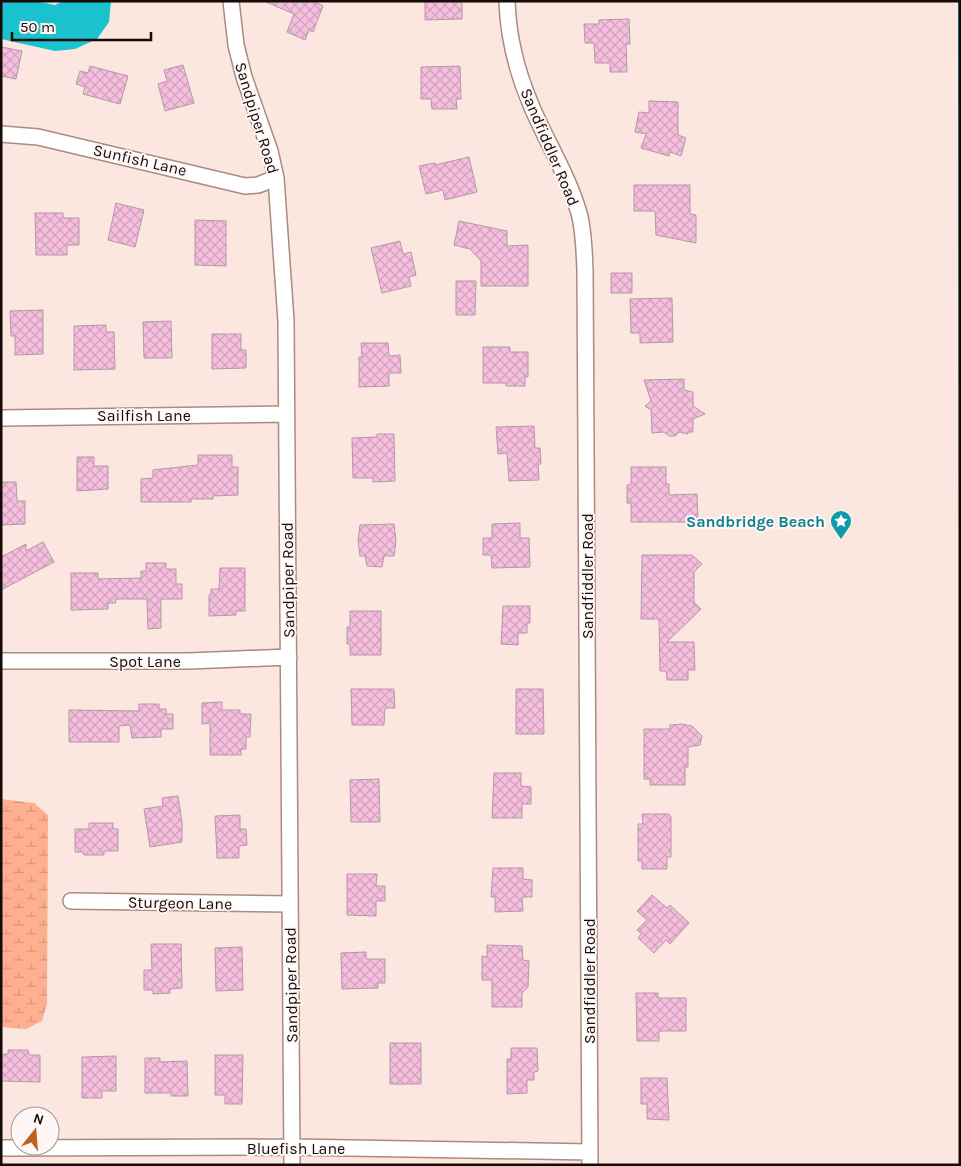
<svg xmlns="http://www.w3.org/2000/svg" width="961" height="1166" viewBox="0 0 961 1166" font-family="Karla,sans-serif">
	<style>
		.wetland { fill: url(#wetland-marsh) }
		.water { fill: #1ac2cd }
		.building { fill: url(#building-cross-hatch); stroke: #b598a7 }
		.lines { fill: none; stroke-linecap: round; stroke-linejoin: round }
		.minor-casing { stroke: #a98b7f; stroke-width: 18 }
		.minor { stroke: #fff; stroke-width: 15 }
		.labels { text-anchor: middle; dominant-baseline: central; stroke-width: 4; stroke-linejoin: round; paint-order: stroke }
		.street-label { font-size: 16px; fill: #150b07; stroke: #fef7f5 }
		.culture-label { font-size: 16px; font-weight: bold; fill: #0d838f; stroke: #fef7f5; text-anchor: end }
	</style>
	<defs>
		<pattern id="wetland-marsh" width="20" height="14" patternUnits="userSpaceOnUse" patternTransform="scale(1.25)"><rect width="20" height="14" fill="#fdaf90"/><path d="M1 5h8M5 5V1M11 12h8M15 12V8" fill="none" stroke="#d8957b"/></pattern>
		<pattern id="building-cross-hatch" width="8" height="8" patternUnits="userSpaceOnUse" patternTransform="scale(1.25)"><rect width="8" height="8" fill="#f5bedd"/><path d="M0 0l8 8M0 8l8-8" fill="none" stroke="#d1a2bc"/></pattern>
	</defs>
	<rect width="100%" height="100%" fill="#fbe7df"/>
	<path class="wetland" d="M 1,799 L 34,803 L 48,815 L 47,1004 L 42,1021 L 26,1029 L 1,1027 Z"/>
	<path class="water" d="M 1,1 L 36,1 L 55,5 L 63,1 L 111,1 L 109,22 L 97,39 L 75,49 L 55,51 L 1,39 Z
		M 958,1 L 960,1 L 960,1078 Z"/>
	<path class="building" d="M 264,1 L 313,1 L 323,6 L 313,32 L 309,30 L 305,40 L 287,32 L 294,14 Z
		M 425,1 L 462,1 L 462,19 L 425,20 Z
		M 629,19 L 630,44 L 626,44 L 627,72 L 610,72 L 610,63 L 595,63 L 594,43 L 585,43 L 584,24 L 599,24 L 599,20 Z
		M 1,47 L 22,51 L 16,79 L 1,76 Z
		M 183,65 L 194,103 L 165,111 L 158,84 L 167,81 L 164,70 Z
		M 90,66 L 128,76 L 120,104 L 83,94 L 85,87 L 76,84 L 80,71 L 88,73 Z
		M 460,66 L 461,99 L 456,99 L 457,109 L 432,109 L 431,99 L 421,99 L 421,67 Z
		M 649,101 L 678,102 L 678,135 L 686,138 L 681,156 L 670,152 L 669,156 L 641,148 L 646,134 L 635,132 L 639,112 L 649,113 Z
		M 469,157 L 477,192 L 445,200 L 443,190 L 426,194 L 419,166 L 435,163 L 435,165 Z
		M 634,185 L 690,185 L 690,214 L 696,215 L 696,243 L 656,235 L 655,211 L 634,211 Z
		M 116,203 L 144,210 L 135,247 L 108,240 Z
		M 35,213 L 63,213 L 63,218 L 79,218 L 79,245 L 67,245 L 67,255 L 36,255 Z
		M 195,220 L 226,221 L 226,266 L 195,265 Z
		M 459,221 L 507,231 L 507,246 L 528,245 L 528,286 L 481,286 L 481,261 L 470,249 L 454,245 Z
		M 400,241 L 403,254 L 411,252 L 416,275 L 409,277 L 411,286 L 382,293 L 371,248 Z
		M 611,273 L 632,273 L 632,293 L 611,293 Z
		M 456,281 L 476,281 L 475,315 L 456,315 Z
		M 672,298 L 673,342 L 640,343 L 640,333 L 631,333 L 630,299 Z
		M 43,310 L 43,354 L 15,355 L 15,336 L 11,336 L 10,311 Z
		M 171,321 L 172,358 L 144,358 L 143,322 Z
		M 106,325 L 106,332 L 114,332 L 115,369 L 74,370 L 74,326 Z
		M 212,334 L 241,334 L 241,350 L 246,350 L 246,368 L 212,369 Z
		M 361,343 L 388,343 L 389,356 L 400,355 L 401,373 L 389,373 L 389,386 L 359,387 L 359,357 L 362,357 Z
		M 483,347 L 510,347 L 510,352 L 528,352 L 528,377 L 525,377 L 525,386 L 506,386 L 506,383 L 483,383 Z
		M 684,379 L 684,390 L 693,392 L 693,406 L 705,414 L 693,419 L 693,432 L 688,432 L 688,434 L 679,432 L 675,436 L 669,436 L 664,432 L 652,433 L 651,410 L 645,406 L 651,401 L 644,380 Z
		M 534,426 L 535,448 L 540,448 L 541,464 L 538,464 L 539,480 L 509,481 L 507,453 L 498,454 L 496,427 Z
		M 377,434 L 394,434 L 395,481 L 373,482 L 373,478 L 353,478 L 352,438 L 377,437 Z
		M 198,455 L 232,455 L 232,467 L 238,467 L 238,495 L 213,496 L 213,499 L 191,499 L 191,502 L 141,502 L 141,479 L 153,478 L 153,470 L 198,465 Z
		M 77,457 L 94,457 L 94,466 L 108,466 L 108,489 L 77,491 Z
		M 631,467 L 666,467 L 666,484 L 669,484 L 669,495 L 697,494 L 698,522 L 631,522 L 631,503 L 627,503 L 627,485 L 631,485 Z
		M 1,482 L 16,482 L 17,501 L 25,501 L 25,524 L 1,525 Z
		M 520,523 L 520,538 L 529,538 L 530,567 L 492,568 L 491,555 L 483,555 L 483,538 L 492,538 L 492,524 Z
		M 394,524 L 396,541 L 394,556 L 384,556 L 382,567 L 367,566 L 365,556 L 360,556 L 358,541 L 360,525 Z
		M 43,542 L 54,562 L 1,590 L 1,557 L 26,544 L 26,551 Z
		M 642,555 L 692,555 L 702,564 L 694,572 L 694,602 L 701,609 L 667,642 L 694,642 L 695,670 L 688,670 L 688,680 L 667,680 L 666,671 L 660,671 L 659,619 L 641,619 Z
		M 146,563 L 166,563 L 166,569 L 176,569 L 176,584 L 182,584 L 182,599 L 161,599 L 161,628 L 148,629 L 147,599 L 115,599 L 116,603 L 108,603 L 108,609 L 71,610 L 71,573 L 98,573 L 98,579 L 141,578 L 141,571 L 146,571 Z
		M 220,568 L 245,568 L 245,611 L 236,611 L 236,615 L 209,616 L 209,595 L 211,595 L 211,589 L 219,589 Z
		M 503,606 L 530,606 L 530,623 L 527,623 L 527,633 L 518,633 L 518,645 L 501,644 Z
		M 350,611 L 381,611 L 381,655 L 350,655 L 350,644 L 347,644 L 347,627 L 350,627 Z
		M 351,689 L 394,689 L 395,708 L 385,708 L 384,725 L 352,725 Z
		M 516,689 L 543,689 L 544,734 L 516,734 Z
		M 222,702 L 222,710 L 240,710 L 240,714 L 251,714 L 250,737 L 246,737 L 246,749 L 241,749 L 241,755 L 210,755 L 210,723 L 202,724 L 202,703 Z
		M 139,704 L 159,704 L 159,709 L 166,709 L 166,714 L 173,714 L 173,729 L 161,729 L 161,737 L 132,738 L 130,725 L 119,726 L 119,742 L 69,742 L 69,710 L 139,711 Z
		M 681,724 L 692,726 L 702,736 L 700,745 L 688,747 L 688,767 L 685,767 L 685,785 L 650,785 L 650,779 L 644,779 L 644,729 L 670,729 L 670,725 Z
		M 494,773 L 521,773 L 521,786 L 531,787 L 531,804 L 522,804 L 522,818 L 492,818 Z
		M 379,779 L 380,822 L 351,822 L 350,780 Z
		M 178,796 L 182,822 L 182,842 L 150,847 L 144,809 L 163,806 L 162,798 Z
		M 642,814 L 669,814 L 669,816 L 671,816 L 671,857 L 667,857 L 667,869 L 642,869 L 642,861 L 638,861 L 638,824 L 643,824 Z
		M 240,815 L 240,829 L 246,829 L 247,845 L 239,846 L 239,858 L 217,858 L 215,816 Z
		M 89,823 L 113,823 L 113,829 L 118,829 L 118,851 L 104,851 L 104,855 L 84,855 L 83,852 L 75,852 L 75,829 L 89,829 Z
		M 493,868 L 523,868 L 523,879 L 532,880 L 532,897 L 522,897 L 523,911 L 495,912 L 495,897 L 491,897 Z
		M 347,874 L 377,874 L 376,886 L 385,886 L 385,901 L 376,901 L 376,916 L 347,915 Z
		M 652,895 L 667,908 L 670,905 L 689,923 L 670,944 L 666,940 L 654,953 L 638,938 L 641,934 L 637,930 L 647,920 L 637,911 Z
		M 151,944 L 181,944 L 182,988 L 170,989 L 170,993 L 153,994 L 153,990 L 144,990 L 144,970 L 152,970 Z
		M 487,945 L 522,946 L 523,960 L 529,961 L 528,987 L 522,993 L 522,1007 L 492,1007 L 492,980 L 482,980 L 482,956 L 487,957 Z
		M 242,947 L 243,990 L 216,991 L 215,948 Z
		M 366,952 L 366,959 L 385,959 L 385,983 L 378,983 L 378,988 L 342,989 L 341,953 Z
		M 636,993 L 658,993 L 658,998 L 686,998 L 686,1031 L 659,1031 L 659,1041 L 637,1041 Z
		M 390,1043 L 421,1043 L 421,1084 L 390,1084 Z
		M 511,1048 L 537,1048 L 538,1071 L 534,1072 L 534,1080 L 527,1080 L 527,1093 L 507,1094 L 507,1059 L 511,1059 Z
		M 8,1050 L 28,1050 L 29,1055 L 40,1055 L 40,1082 L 1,1081 L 1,1054 L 8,1054 Z
		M 215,1055 L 243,1055 L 242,1104 L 225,1104 L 225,1095 L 215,1095 Z
		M 116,1056 L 116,1091 L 102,1091 L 102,1098 L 82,1098 L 82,1057 Z
		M 145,1058 L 160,1058 L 160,1062 L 187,1061 L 188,1096 L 171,1096 L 171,1093 L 145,1093 Z
		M 641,1078 L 667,1078 L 669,1120 L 647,1119 L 647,1104 L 641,1104 Z"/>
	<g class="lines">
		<g class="minor-casing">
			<path id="minor" d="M 231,1 L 236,45 L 244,77 L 270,151 L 276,178 L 286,321 L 292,1165
				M 507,1 C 508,37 517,72 531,105 C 546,141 568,175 579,213 C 584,231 584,251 585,270 L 590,1165
				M 1,134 L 38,137 L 245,186 L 258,185 L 276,178
				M 1,418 L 286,414
				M 1,661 L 189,661 L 289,657
				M 71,901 L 290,904
				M 1,1148 L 292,1147 L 590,1152"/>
		</g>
		<use href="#minor" class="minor"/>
	</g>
	<defs>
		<g id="sight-pin" transform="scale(1.125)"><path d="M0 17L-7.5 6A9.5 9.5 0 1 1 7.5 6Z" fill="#0f9aa8" stroke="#fef7f5"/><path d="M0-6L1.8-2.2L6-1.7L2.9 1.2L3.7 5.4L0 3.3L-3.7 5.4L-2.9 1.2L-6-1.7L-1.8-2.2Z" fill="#fff"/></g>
	</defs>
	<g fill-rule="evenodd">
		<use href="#sight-pin" x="841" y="521"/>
	</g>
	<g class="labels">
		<g class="street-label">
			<text transform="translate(257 118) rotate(73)">Sandpiper Road</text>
			<text transform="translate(550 147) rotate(67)">Sandfiddler Road</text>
			<text transform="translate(140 160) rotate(13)">Sunfish Lane</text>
			<text x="144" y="415">Sailfish Lane</text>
			<text transform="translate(587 576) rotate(-90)">Sandfiddler Road</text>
			<text transform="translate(288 580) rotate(-91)">Sandpiper Road</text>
			<text x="145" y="661">Spot Lane</text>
			<text transform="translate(180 903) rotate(1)">Sturgeon Lane</text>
			<text transform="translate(589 981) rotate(-90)">Sandfiddler Road</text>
			<text transform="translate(291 985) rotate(-91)">Sandpiper Road</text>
			<text x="296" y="1148">Bluefish Lane</text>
		</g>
		<g class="culture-label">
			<text x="825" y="521">Sandbridge Beach</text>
		</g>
	</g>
	<rect width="961" height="1166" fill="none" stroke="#150b07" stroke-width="5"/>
	<g transform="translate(35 1131) rotate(17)"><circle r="24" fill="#fef7f5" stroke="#a19996"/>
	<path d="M0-4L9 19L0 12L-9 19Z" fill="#c05f1e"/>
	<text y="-8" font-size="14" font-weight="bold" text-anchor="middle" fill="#150b07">N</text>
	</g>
	<path d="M12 32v8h139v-8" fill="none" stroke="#150b07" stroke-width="2.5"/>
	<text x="20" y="32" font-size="15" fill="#150b07" stroke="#fef7f5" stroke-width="4" paint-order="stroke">50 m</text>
</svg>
